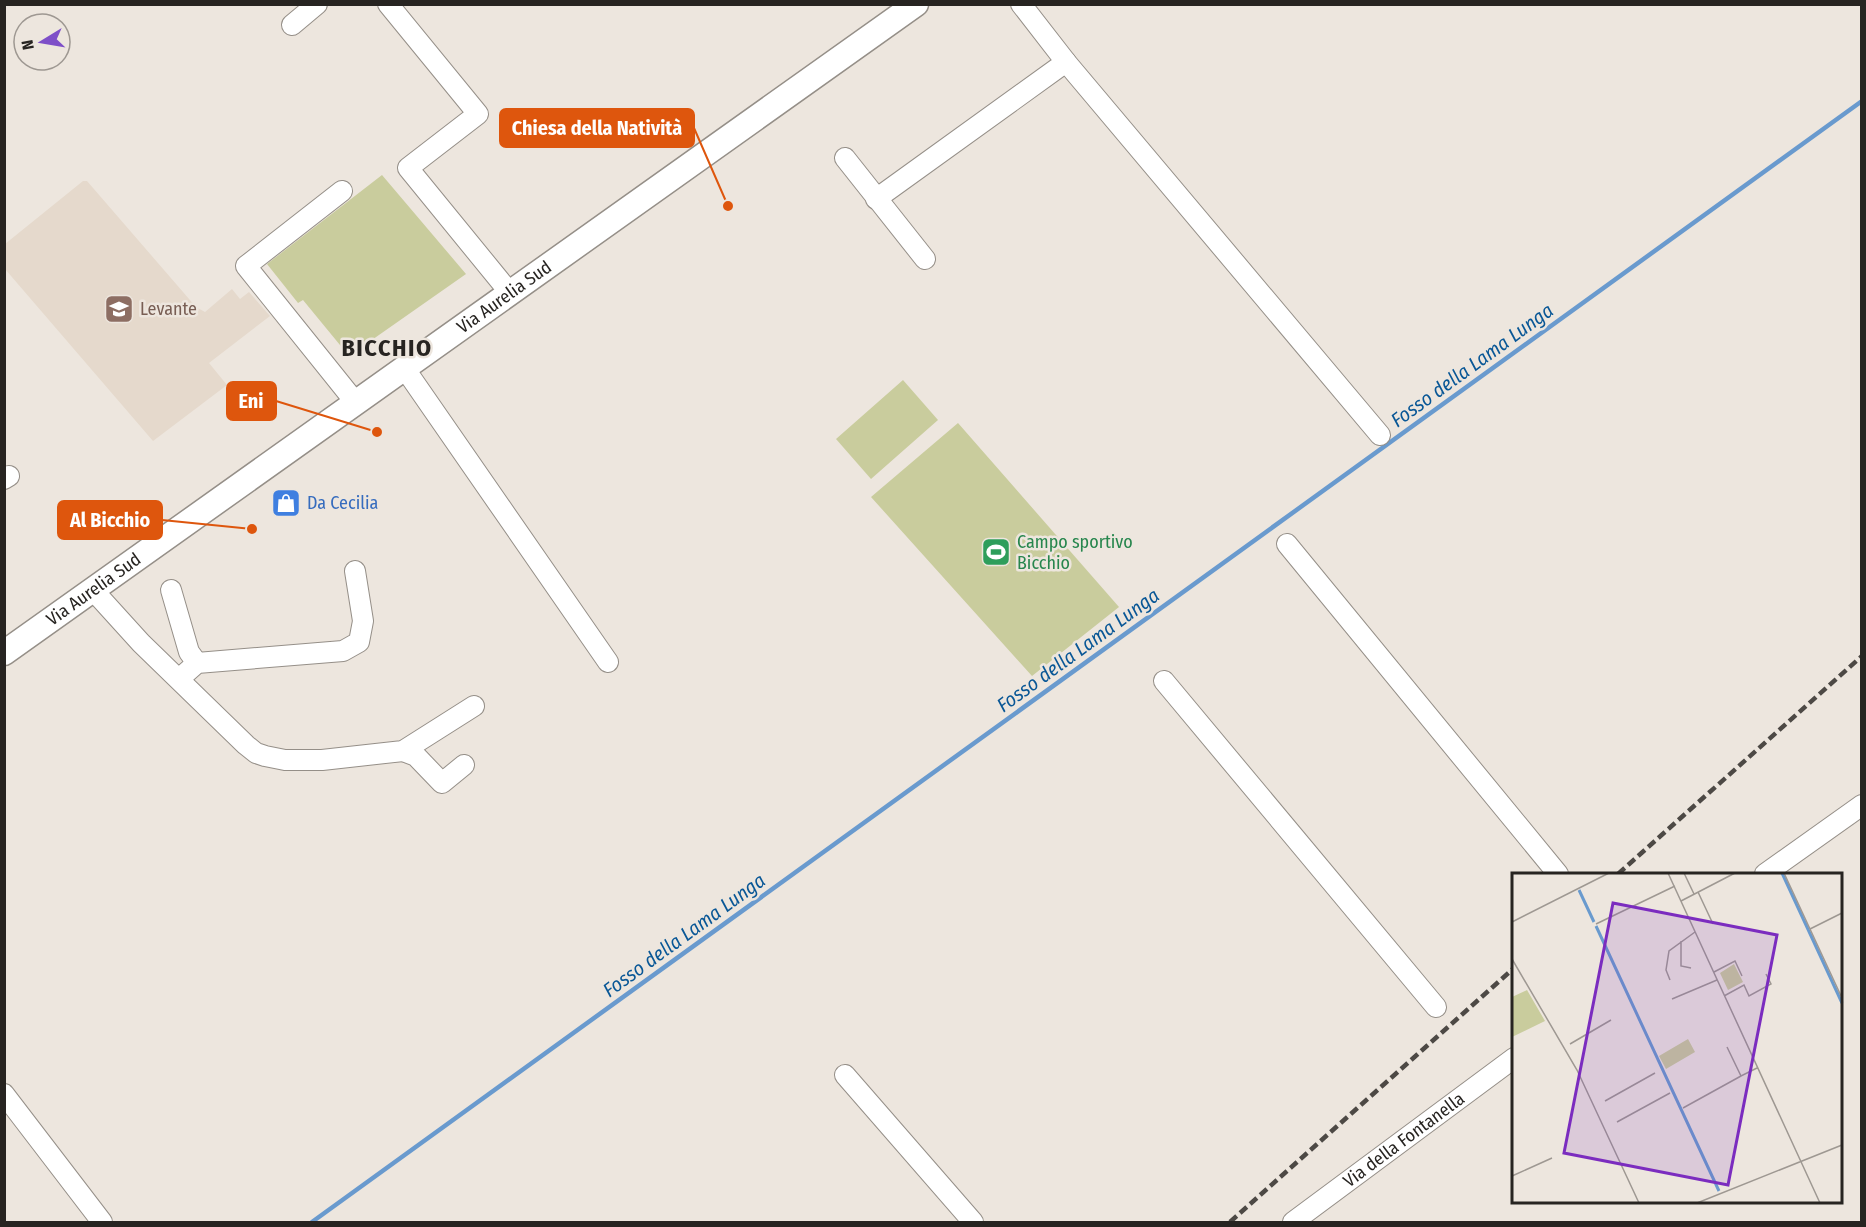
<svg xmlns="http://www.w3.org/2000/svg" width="1866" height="1227" viewBox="0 0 1866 1227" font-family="'Fira Sans Condensed',sans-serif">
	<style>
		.built { fill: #e5d9cc }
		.green { fill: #c9cc9d }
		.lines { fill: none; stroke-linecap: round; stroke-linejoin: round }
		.stream { stroke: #699ace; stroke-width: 4.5 }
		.minor-casing { stroke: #958f88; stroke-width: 22 }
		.major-casing { stroke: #958f88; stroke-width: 27 }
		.minor { stroke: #fff; stroke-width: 20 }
		.major { stroke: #fff; stroke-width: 24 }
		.rail { stroke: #4d4945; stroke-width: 4.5; stroke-dasharray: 9 4.5; stroke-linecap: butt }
		.labels { text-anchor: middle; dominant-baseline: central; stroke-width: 5; stroke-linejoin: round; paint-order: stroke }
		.street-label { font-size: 18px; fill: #272421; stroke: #ede6de }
		.education-label { font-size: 18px; fill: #785e54; stroke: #ede6de; text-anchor: start }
		.shop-label { font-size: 18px; fill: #366cbe; stroke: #ede6de; text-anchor: start }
		.leisure-label { font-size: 18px; fill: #27864d; stroke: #ede6de; text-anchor: start }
		.water-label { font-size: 20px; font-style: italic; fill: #095796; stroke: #ede6de }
		.district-label { font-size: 24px; font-weight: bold; letter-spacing: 1.5px; fill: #272421; stroke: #ede6de }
		.inset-river { fill: none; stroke: #699ace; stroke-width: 3 }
		.inset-road { fill: none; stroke: #9e9892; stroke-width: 1.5 }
		.view { fill: #7b2cbf; fill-opacity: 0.15; stroke: #7b2cbf; stroke-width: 3 }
		.inset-edge { fill: none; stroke: #272421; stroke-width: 3 }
		.leader { fill: none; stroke: #de560d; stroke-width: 2 }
		.callout-dot { fill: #de560d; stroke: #ede6de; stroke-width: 2 }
		.callout { fill: #de560d; stroke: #de560d; stroke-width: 2 }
		.callout-label { font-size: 20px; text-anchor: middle; font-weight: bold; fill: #fff }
	</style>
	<rect width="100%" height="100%" fill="#ede6de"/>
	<path class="built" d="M 83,181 L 87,181 L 196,307 L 205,312 L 232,289 L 240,299 L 249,292 L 270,316 L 209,363 L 227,385 L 153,441 L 5,269 L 5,244 Z"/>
	<path class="green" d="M 382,175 L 466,274 L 349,356 L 303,300 L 298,303 L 267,264 Z
		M 903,380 L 938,420 L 871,479 L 836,439 Z
		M 958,423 L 1119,607 L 1032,676 L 871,497 Z"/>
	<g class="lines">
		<path class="stream" d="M 312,1222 L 1862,101"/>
		<g class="minor-casing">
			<g id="minor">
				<path d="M 388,4 L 478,114 L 408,168 L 510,293"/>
				<path d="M 292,25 L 317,4"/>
				<path d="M 1066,62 L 1380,435"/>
				<path d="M 845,158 L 925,259"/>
				<path d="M 342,191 L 246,266 L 356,403"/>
				<path d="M 876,199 L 1066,62 L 1021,4"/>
				<path d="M 405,369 L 608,662"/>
				<path d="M 4,479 L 9,476"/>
				<path d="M 1287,544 L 1558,874"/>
				<path d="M 92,589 L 141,643 L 246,745 L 256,753 L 265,756 L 285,760 L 322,760 L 403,751 L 474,706"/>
				<path d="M 171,590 L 189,652 L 197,663"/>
				<path d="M 179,679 L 197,663 L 343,651 L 359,642 L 363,621 L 355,571"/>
				<path d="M 1164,681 L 1436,1007"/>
				<path d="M 403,751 L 416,756 L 442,783 L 464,765"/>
				<path d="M 1765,874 L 1862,805"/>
				<path d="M 845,1075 L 973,1222"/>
				<path d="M 4,1094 L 102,1222"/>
				<path id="s1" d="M 1293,1222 L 1514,1058"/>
			</g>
		</g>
		<g class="major-casing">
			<g id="major">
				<path id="s2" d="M 4,653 L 916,4"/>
			</g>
		</g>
		<use href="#minor" class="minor"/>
		<use href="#major" class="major"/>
		<path class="rail" d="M 1618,874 L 1862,656
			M 1230,1222 L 1514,968"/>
	</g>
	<defs>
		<g id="school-square" transform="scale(1.5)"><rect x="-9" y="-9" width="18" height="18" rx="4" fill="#8d6e63" stroke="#ede6de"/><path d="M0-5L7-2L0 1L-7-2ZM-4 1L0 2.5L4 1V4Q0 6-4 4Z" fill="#fff"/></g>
		<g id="shop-square" transform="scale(1.5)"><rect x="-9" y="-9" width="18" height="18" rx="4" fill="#3f7fe0" stroke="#ede6de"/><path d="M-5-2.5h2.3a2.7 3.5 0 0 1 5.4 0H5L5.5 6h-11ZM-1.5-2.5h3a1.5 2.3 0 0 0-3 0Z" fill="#fff"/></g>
		<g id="stadium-square" transform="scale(1.5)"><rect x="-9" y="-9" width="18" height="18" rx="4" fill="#2e9e5b" stroke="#ede6de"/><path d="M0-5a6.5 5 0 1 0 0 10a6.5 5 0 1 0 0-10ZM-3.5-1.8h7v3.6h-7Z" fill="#fff"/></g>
	</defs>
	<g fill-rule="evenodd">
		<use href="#school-square" x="119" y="309"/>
		<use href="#shop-square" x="286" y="503"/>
		<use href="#stadium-square" x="996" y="552"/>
	</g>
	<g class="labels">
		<g class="street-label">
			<text stroke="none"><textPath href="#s2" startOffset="614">Via Aurelia Sud</textPath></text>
			<text stroke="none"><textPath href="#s2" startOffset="110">Via Aurelia Sud</textPath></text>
			<text stroke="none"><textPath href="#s1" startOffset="138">Via della Fontanella</textPath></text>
		</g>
		<g class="education-label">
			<text x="140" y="309">Levante</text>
		</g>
		<g class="shop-label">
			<text x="307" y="503">Da Cecilia</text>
		</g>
		<g class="leisure-label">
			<text x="1017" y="542">Campo sportivo<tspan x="1017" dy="21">Bicchio</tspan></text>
		</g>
		<g class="water-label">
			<text transform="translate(1472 365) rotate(-36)">Fosso della Lama Lunga</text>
			<text transform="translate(1078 650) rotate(-36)">Fosso della Lama Lunga</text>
			<text transform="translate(684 935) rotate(-36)">Fosso della Lama Lunga</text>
		</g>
		<g class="district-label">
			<text x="387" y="348">BICCHIO</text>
		</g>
	</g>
	<g transform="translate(1512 873)">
		<rect width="330" height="330" fill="#ede6de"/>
		<path d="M 222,91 L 231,109 L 216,117 L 208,100 ZM 15,117 L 33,148 L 0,164 L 0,124 ZM 176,166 L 183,179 L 154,196 L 147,183 Z" fill="#c9cc9d"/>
		<path class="inset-river" d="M 270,0 L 330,130M 67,17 L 82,49M 84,53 L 207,318"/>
		<path class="inset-road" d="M 156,0 L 308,330M 172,0 L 182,21M 272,0 L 330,125M 186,19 L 201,51M 169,28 L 223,0M 0,49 L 97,0M 84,51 L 163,13M 298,56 L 330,40M 169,68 L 169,93 L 179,95M 0,86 L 65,197 L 127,330M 202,99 L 223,88 L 230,103M 158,107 L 154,97 L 157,78 L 183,59M 212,123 L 232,112 L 237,123 L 259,111 L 254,101M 160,126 L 205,107M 58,171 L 99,147M 215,174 L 229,203 L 245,195M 93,228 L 143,200M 171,235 L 229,203M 105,249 L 158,220M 0,303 L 40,285M 185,330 L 330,272"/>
		<path class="view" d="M 101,30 L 265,62 L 216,312 L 52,280 Z"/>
		<rect width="330" height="330" class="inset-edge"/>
	</g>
	<path class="leader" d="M728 206L694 128M377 432L276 401M252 529L162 520"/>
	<g class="callout-dot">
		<circle cx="728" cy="206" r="6"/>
		<circle cx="377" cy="432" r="6"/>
		<circle cx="252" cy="529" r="6"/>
	</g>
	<g class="callout">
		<rect x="500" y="109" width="194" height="38" rx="6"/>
		<rect x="227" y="382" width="49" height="38" rx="6"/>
		<rect x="58" y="501" width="104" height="38" rx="6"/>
	</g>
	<g class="callout-label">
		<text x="597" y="135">Chiesa della Natività</text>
		<text x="251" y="408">Eni</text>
		<text x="110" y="527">Al Bicchio</text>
	</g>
	<rect width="1866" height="1227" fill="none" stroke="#272421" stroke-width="12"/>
	<g transform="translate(42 42) rotate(259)"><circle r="28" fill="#ede6de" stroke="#9e9892" stroke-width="1.5"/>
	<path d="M0-4.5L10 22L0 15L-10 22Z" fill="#7e4fc8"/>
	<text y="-9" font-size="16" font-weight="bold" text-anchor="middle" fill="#272421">N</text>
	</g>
</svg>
